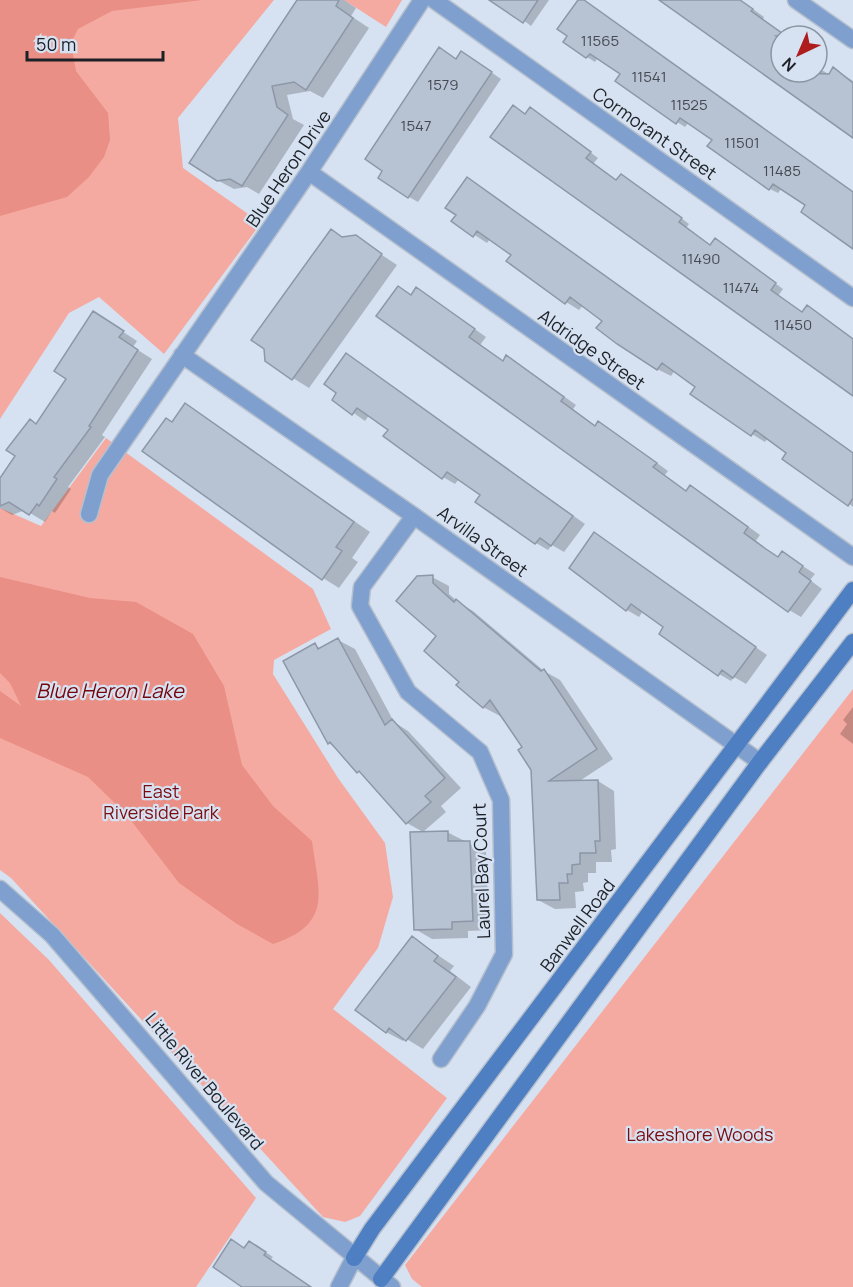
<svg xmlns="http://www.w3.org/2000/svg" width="853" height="1287" viewBox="0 0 853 1287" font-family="Manrope,sans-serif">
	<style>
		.green { fill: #f5aaa1 }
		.water { fill: #e98f85 }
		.shadow { fill: #0003 }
		.building { fill: #b7c2d2; stroke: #8c97a7; stroke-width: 1.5 }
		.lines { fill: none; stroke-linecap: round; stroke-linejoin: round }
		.minor-casing { stroke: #b5bfcd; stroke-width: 19 }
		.tertiary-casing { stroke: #b5bfcd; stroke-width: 19 }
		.secondary-casing { stroke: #b5bfcd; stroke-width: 19 }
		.minor { stroke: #7fa0ce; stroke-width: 16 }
		.tertiary { stroke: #7fa0ce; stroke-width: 16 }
		.secondary { stroke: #4d7fc2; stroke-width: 16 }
		.labels { text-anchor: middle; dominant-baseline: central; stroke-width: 4.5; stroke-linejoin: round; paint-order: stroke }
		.number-label { font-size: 15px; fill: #444952 }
		.street-label { font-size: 18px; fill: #1d2127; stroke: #d6e2f2 }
		.park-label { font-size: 18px; fill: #7a0c0f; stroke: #d6e2f2 }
		.water-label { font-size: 20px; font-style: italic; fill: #76050b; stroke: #d6e2f2 }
	</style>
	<rect width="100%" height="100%" fill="#d6e2f2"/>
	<path class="green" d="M 0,0 L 274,0 L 178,118 L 183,168 L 261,223 L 164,354 L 99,297 L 69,313 L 0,419 Z
		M 344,0 L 402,0 L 386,27 Z
		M 106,438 L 313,589 L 331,629 L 274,660 L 273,674 L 338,778 L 385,843 L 393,897 L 378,948 L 333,1009 L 447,1098 L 360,1216 L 345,1222 L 323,1217 L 11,878 L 0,870 L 0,508 L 41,526 Z
		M 853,689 L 853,1287 L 422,1287 L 412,1279 L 405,1265 Z
		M 0,913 L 49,960 L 256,1198 L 196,1287 L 0,1287 Z"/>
	<path class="water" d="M 0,0 L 202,0 L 112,11 L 78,29 L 71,43 L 76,71 L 108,113 L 110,140 L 104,157 L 89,177 L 67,197 L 0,216 Z
		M 0,577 L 90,598 L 136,602 L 193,634 L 224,686 L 242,765 L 273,806 L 312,841 C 319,893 333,924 273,944 L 237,924 L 179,883 L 126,814 L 88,777 L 0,738 L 0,691 L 21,706 L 10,683 L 0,673 Z"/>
	<path class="shadow" d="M 299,0 L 344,0 L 356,8 L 351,16 L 369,28 L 323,98 L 310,91 L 287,95 L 293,119 L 304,125 L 259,194 L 247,187 L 234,189 L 217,180 Z
		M 496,0 L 549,0 L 531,26 Z
		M 580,0 L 853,192 L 853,247 L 807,205 L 782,188 L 778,193 L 770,189 L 714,139 L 689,122 L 685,127 L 677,122 L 622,74 L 598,57 L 595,62 L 587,57 Z
		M 661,0 L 725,0 L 753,9 L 764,17 L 763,19 L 787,36 L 781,36 L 781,72 L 817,72 L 817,67 L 830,75 L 834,69 L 853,81 L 853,137 Z
		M 471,58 L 501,79 L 418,202 L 409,197 L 457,60 Z
		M 538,113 L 598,158 L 593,164 L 617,182 L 630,180 L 689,224 L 686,228 L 711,246 L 723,245 L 783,289 L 778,296 L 803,313 L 853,340 L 853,395 L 526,115 Z
		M 467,179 L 853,453 L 853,507 L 788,452 L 768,438 L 765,442 L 752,434 L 675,370 L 671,376 L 657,369 L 583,305 L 579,310 L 566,302 L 513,254 L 490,239 L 487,243 L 453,221 L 458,215 Z
		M 331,231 L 344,238 L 355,237 L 397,265 L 309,388 L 293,378 Z
		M 398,288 L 412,295 L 428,296 L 486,337 L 480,345 L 504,362 L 507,357 L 519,364 L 576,405 L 573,409 L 596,426 L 599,423 L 611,430 L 668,471 L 665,475 L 687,492 L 691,487 L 703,494 L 760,535 L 755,542 L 778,558 L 783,553 L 815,574 L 810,580 L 822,589 L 801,617 L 789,610 Z
		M 108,322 L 137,341 L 133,347 L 152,359 L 102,435 L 105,437 L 68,487 L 71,489 L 55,513 L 52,511 L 45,522 L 25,510 L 12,515 L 0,508 L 0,481 Z
		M 347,355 L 585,524 L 564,552 L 552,545 L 548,550 L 536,543 L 482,495 L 459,479 L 455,484 L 443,477 L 385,436 L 390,429 L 369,415 L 365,421 L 334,399 L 338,393 Z
		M 186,405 L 370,532 L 352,558 L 358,562 L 339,588 L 323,578 L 172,423 Z
		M 595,534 L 767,655 L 746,684 L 734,677 L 731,681 L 719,674 L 661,633 L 666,627 L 643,611 L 639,617 L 627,610 L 571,567 Z
		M 432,577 L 449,586 L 449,594 L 458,602 L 473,611 L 544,671 L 560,680 L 613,759 L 578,782 L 598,781 L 614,791 L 616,849 L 611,850 L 612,862 L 596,862 L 596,873 L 588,873 L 588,882 L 583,883 L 584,891 L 575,892 L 576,908 L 555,909 L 538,900 L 533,770 L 524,748 L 501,714 L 500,716 L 483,707 L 461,682 L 439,636 Z
		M 338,640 L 355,649 L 394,722 L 408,731 L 461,788 L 441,806 L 446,812 L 423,832 L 407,823 L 365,775 L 329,743 L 315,645 L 321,649 Z
		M 853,707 L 853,744 L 840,734 L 847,724 L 843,720 Z
		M 447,832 L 486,852 L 489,930 L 468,931 L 468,938 L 432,939 L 415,929 Z
		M 412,938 L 454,966 L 450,971 L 471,987 L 423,1049 L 405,1038 L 403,1041 L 386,1032 Z
		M 258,1247 L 273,1257 L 244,1287 L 245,1250 Z"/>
	<path class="building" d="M 297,0 L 339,0 L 336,6 L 353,18 L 306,90 L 294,82 L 272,86 L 277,107 L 288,115 L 242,186 L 230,179 L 217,181 L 189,163 Z
		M 489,0 L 538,0 L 523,23 Z
		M 578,0 L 584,0 L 853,192 L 853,249 L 801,212 L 805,205 L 773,184 L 769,190 L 707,146 L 712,140 L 680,118 L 676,124 L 615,81 L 620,74 L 590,54 L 586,58 L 563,42 L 567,36 L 557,29 Z
		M 659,0 L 740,0 L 753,9 L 751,11 L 786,36 L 776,36 L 781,40 L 781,72 L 829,74 L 833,67 L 853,83 L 853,138 Z
		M 439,47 L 456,59 L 461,51 L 492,72 L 408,198 L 378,178 L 382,171 L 365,159 Z
		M 513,105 L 525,114 L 530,107 L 591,152 L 586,158 L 616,180 L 621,174 L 682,218 L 679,222 L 710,245 L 715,238 L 776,283 L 771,290 L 785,300 L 802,312 L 807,305 L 853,339 L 853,396 L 490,137 Z
		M 467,177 L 853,453 L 853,498 L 848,506 L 782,459 L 786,453 L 755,430 L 751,436 L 690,394 L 695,387 L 662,363 L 657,370 L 617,344 L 596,328 L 602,321 L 570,297 L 565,304 L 506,261 L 511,255 L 477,231 L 473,237 L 451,221 L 456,215 L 445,208 Z
		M 331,229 L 342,237 L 356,235 L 382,254 L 292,380 L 265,361 L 264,349 L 251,340 Z
		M 398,286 L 411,295 L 416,287 L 454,314 L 475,329 L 469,337 L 503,361 L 506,355 L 564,397 L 561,401 L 595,426 L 598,421 L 657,463 L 653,467 L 686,491 L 690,485 L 748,527 L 744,533 L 766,549 L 778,557 L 782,551 L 803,566 L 799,572 L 811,581 L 788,612 L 376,316 Z
		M 93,311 L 124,331 L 119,337 L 138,350 L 89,426 L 91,427 L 54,477 L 57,479 L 39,506 L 37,504 L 29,515 L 9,502 L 0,506 L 0,478 L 15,456 L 6,450 L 30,419 L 36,424 L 66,379 L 54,371 Z
		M 346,353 L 573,516 L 551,546 L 540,538 L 535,544 L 475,502 L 480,495 L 447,472 L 442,479 L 383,436 L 388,430 L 357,408 L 352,415 L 332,400 L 336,393 L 324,384 Z
		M 185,403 L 354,522 L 336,547 L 342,551 L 322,580 L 142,451 L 166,418 L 172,422 Z
		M 594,532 L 756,647 L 733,678 L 722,670 L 718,676 L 659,634 L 663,627 L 631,604 L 626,611 L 569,568 Z
		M 433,575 L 433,583 L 454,602 L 456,599 L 541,671 L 544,669 L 597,749 L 549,781 L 598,780 L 600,841 L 595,841 L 596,853 L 580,853 L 580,864 L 572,865 L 572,874 L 567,874 L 568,883 L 559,883 L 560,900 L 537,900 L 531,770 L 518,750 L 522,747 L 490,700 L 483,708 L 456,685 L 459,682 L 424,651 L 436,636 L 396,601 L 417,576 Z
		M 338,638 L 385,725 L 392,719 L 445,778 L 425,796 L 431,802 L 406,824 L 359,771 L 357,773 L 330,742 L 328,744 L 283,661 L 315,643 L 318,649 Z
		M 448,831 L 448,841 L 470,841 L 473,921 L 452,922 L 452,929 L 414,930 L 410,832 Z
		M 412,936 L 438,956 L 434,961 L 456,977 L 406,1041 L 389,1028 L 386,1033 L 355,1010 Z
		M 231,1239 L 244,1248 L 249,1241 L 266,1252 L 264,1255 L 311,1287 L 242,1287 L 213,1267 Z"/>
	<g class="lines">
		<g class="minor-casing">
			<path id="minor" d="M 434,0 L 853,298
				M 796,0 L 853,40
				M 309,172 L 853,557
				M 182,355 L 414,516 L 760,762
				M 89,514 L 100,475 L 309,172 L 422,0
				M 414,516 L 362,587 L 360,606 L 408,692 L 480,752 L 501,800 L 504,954 L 477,1006 L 441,1059"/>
		</g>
		<g class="tertiary-casing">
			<path id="tertiary" d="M 0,889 L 52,935 L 266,1183 L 392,1287
				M 339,1287 L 354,1258"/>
		</g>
		<g class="secondary-casing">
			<path id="secondary" d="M 354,1258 L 372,1229 L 853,590
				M 381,1279 L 760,762 L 853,642"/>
		</g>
		<use href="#minor" class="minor"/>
		<use href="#tertiary" class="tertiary"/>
		<use href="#secondary" class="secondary"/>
	</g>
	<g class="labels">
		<g class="number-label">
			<text x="600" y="40">11565</text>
			<text x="649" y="76">11541</text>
			<text x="443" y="84">1579</text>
			<text x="689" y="104">11525</text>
			<text x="416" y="125">1547</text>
			<text x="742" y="142">11501</text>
			<text x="782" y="170">11485</text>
			<text x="701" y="258">11490</text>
			<text x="741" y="287">11474</text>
			<text x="793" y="324">11450</text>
		</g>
		<g class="street-label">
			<text transform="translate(655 133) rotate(35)">Cormorant Street</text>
			<text transform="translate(288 168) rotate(-56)">Blue Heron Drive</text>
			<text transform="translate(592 349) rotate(35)">Aldridge Street</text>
			<text transform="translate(483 541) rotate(36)">Arvilla Street</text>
			<text transform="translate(481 871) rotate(-92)">Laurel Bay Court</text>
			<text transform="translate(577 925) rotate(-53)">Banwell Road</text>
			<text transform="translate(205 1081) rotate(50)">Little River Boulevard</text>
		</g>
		<g class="park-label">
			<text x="161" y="791">East<tspan x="161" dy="21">Riverside Park</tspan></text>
			<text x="700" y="1134">Lakeshore Woods</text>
		</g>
		<g class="water-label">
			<text x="110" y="690">Blue Heron Lake</text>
		</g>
	</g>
	<g transform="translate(799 54) rotate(224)"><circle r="28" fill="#d6e2f2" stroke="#8c95a1" stroke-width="1.5"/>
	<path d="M0-4.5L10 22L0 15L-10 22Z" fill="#ae1c1d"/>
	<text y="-9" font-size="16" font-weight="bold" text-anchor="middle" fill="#1d2127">N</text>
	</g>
	<path d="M27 51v9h136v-9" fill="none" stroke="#1d2127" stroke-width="3"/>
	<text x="36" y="51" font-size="18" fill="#1d2127" stroke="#d6e2f2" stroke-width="4.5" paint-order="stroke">50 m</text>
</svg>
